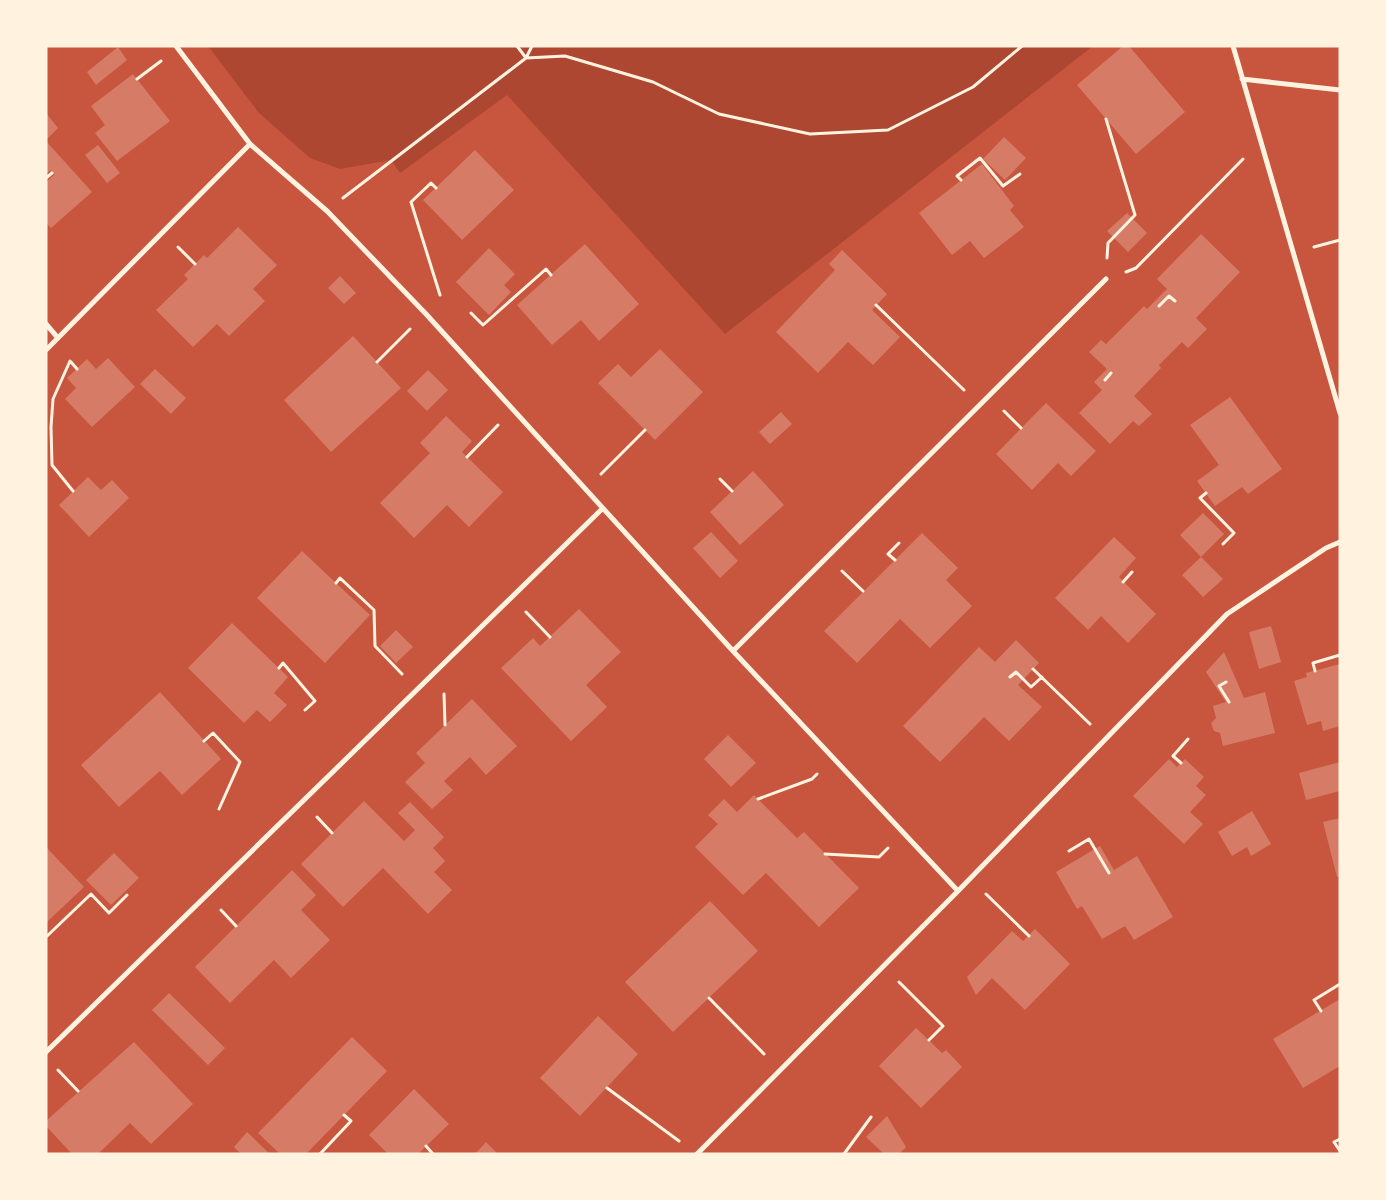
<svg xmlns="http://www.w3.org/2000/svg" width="1386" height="1200" viewBox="0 0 1386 1200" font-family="'Exo 2',sans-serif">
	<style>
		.green { fill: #ae4732 }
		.building { fill: #d67c66 }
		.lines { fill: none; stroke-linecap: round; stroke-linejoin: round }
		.path { stroke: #fff3e0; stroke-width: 3 }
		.minor { stroke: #fff3e0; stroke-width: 5 }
	</style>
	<rect width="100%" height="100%" fill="#c8553d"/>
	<path class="green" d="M 208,46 L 1093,46 L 725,334 L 507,95 L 400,173 L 391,160 L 340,169 L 310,158 L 259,113 Z"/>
	<path class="building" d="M 1123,46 L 1129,46 L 1185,112 L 1136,154 L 1077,85 Z
		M 118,47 L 127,60 L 96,85 L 87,72 Z
		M 133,74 L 170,121 L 117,161 L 95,133 L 105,125 L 91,106 Z
		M 46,113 L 58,128 L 46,140 Z
		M 1004,137 L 1026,158 L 1005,180 L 983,159 Z
		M 46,141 L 92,192 L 51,228 L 46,223 L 46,182 L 54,175 L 50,171 L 46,174 Z
		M 98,145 L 120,173 L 107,183 L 85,155 Z
		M 475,150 L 514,190 L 462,240 L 423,200 Z
		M 982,164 L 1014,206 L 1010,210 L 1024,227 L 984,258 L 970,241 L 952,255 L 919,213 Z
		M 1127,213 L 1147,233 L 1128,252 L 1107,231 Z
		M 238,227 L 277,265 L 253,289 L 265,301 L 229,336 L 217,324 L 193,347 L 156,310 L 188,279 L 184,275 L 204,255 L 207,258 Z
		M 1201,234 L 1240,272 L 1196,318 L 1207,329 L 1188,348 L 1182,342 L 1159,365 L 1161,368 L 1134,396 L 1152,414 L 1139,426 L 1133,421 L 1110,444 L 1079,413 L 1102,390 L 1094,382 L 1107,369 L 1089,352 L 1101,340 L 1106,344 L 1144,306 L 1147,309 L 1167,289 L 1157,279 Z
		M 585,244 L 639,304 L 599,341 L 581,320 L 552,345 L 517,305 Z
		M 489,248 L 515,274 L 504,285 L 511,292 L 489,315 L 456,282 Z
		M 842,250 L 887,294 L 872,310 L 900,337 L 873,365 L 848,342 L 818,373 L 776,332 L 835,270 L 829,264 Z
		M 340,276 L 356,293 L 344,304 L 328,288 Z
		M 353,336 L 401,388 L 331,452 L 284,400 Z
		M 660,349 L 703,392 L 655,440 L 598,383 L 618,364 L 631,377 Z
		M 108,358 L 135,387 L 92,427 L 65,399 L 76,388 L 67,378 L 87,359 L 96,369 Z
		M 155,369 L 186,398 L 171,414 L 140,384 Z
		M 428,370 L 448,390 L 427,411 L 407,391 Z
		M 1230,397 L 1282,469 L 1248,494 L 1242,487 L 1215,506 L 1197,481 L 1219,465 L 1190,425 Z
		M 1046,403 L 1096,451 L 1071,476 L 1058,463 L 1032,490 L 996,454 Z
		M 781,412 L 792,424 L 770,444 L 759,432 Z
		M 446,416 L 472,441 L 462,452 L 503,492 L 469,527 L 447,505 L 414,538 L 380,503 L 430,453 L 420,443 Z
		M 753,471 L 784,505 L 740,545 L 710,512 Z
		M 88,477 L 101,490 L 112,480 L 129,498 L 89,537 L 59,505 Z
		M 1203,513 L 1224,534 L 1201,557 L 1223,579 L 1203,597 L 1182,575 L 1201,557 L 1180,535 Z
		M 711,532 L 738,561 L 720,578 L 693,548 Z
		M 922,533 L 958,568 L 946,580 L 972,606 L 930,648 L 900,619 L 857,663 L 824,631 Z
		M 1114,537 L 1136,558 L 1119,577 L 1156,614 L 1128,643 L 1101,616 L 1088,630 L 1055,598 Z
		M 302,551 L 370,615 L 325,663 L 257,598 Z
		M 579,609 L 621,652 L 586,685 L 607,707 L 571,741 L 501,668 L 533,638 L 540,646 Z
		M 232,623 L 288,677 L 274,693 L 287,705 L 270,722 L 257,710 L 244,723 L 188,668 Z
		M 1271,626 L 1281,662 L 1259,669 L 1249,632 Z
		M 396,630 L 413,647 L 396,663 L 380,646 Z
		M 1016,640 L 1039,663 L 1018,685 L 1042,707 L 1009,741 L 984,717 L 940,762 L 903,726 L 979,647 L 995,662 Z
		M 1224,652 L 1244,698 L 1265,692 L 1275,733 L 1223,746 L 1220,733 L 1214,731 L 1211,723 L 1216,718 L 1213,706 L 1226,702 L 1206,672 Z
		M 1340,664 L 1340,726 L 1323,731 L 1321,721 L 1307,725 L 1294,681 L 1307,677 L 1306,673 Z
		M 160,692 L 221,759 L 182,795 L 160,771 L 119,807 L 81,765 Z
		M 472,699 L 517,746 L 486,775 L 470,757 L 444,781 L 453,790 L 432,809 L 405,782 L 425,763 L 416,753 Z
		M 728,735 L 756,763 L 731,787 L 704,759 Z
		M 1169,759 L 1177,767 L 1185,759 L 1204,777 L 1196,786 L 1206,795 L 1190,812 L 1203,824 L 1184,844 L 1133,796 Z
		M 1340,762 L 1340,791 L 1306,800 L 1299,773 Z
		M 754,795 L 797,838 L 804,832 L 859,888 L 819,927 L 766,873 L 743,895 L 695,847 L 718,824 L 708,815 L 724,799 L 737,812 Z
		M 364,801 L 404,841 L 415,830 L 398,813 L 410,802 L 444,837 L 433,848 L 445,861 L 434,872 L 452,890 L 428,914 L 383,868 L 343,907 L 301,864 Z
		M 1252,811 L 1271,844 L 1251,856 L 1247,847 L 1232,856 L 1218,832 Z
		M 1340,818 L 1340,876 L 1337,877 L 1323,822 Z
		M 1100,846 L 1114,870 L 1137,856 L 1173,917 L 1134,940 L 1125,926 L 1102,939 L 1082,906 L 1077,909 L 1056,872 Z
		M 46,847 L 84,887 L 46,923 Z
		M 114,853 L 139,878 L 111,905 L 86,880 Z
		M 292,870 L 316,895 L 301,910 L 330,940 L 291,978 L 274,960 L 230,1003 L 195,967 Z
		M 710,901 L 758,951 L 673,1032 L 625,982 Z
		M 1035,929 L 1070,964 L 1025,1010 L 992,978 L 976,995 L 967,977 L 1012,931 L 1023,941 Z
		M 169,993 L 225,1048 L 208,1065 L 152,1010 Z
		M 1340,999 L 1340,1066 L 1303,1088 L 1273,1039 Z
		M 598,1016 L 638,1054 L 580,1116 L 540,1078 Z
		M 916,1028 L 942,1053 L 946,1050 L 962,1067 L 921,1108 L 879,1066 Z
		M 352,1037 L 387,1071 L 306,1154 L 280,1154 L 258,1133 Z
		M 134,1042 L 193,1104 L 151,1144 L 130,1123 L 98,1154 L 72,1154 L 46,1126 L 46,1121 Z
		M 414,1089 L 449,1124 L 418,1154 L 388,1154 L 369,1135 Z
		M 887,1116 L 906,1147 L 899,1154 L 884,1154 L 866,1137 Z
		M 247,1132 L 270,1154 L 241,1154 L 234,1147 Z
		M 486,1142 L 498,1154 L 475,1154 Z"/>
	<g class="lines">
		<path class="path" d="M 517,46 L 526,58
			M 526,58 L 565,56 L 653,82 L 719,114 L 810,134 L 888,130 L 973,87 L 1022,46
			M 137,79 L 161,61
			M 1106,119 L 1135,215 L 1108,243 L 1107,258
			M 46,178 L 52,173
			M 961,180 L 957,176 L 980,158 L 1003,186 L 1020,174
			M 436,188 L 431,183 L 411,202 L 440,295
			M 343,198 L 526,58 L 532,46
			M 178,247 L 195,264
			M 1314,247 L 1340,240
			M 1126,272 L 1136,268 L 1243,159
			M 876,305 L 964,390
			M 1159,306 L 1169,296 L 1175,301
			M 471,313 L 483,325 L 546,269 L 551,275
			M 70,361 L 53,399 L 51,427 L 52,465 L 73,491
			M 71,362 L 77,369
			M 377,362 L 410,329
			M 1105,380 L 1111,373
			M 1004,411 L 1021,428
			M 467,457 L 498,425
			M 601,474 L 645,430
			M 720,479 L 732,491
			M 1206,493 L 1200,498 L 1234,533 L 1223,544
			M 895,560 L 888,554 L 899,543
			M 842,571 L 863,591
			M 1123,582 L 1132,572
			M 336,583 L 340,578 L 374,610 L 375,646 L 402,674
			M 526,612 L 550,637
			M 279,668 L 283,663 L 315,701 L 305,710
			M 1033,669 L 1090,724
			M 1315,671 L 1313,663 L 1340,655
			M 1010,677 L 1016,672 L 1031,687 L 1042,677
			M 1226,682 L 1219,686 L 1229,702
			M 444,694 L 445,725
			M 204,741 L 213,733 L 240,762 L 219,809
			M 1181,763 L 1173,756 L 1188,739
			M 758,799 L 812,779 L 817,774
			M 317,817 L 332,833
			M 1069,851 L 1089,839 L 1109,873
			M 825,854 L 879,857 L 888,848
			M 986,894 L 1029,936
			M 221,910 L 236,926
			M 46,937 L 91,894 L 109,913 L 127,895
			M 899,982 L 943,1026 L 929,1040
			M 709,998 L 764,1054
			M 1321,1011 L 1314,1000 L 1340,984
			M 58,1070 L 78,1091
			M 607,1088 L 679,1141
			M 1340,1139 L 1334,1142 L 1340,1151
			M 426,1146 L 433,1154
			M 320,1154 L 351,1121 L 344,1115
			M 844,1154 L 871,1117"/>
		<path class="minor" d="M 176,46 L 250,144 L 327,211 L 426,314 L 733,651 L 958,891
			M 1233,46 L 1340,413
			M 1242,79 L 1340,90
			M 46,324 L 58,338
			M 46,350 L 250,144
			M 733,651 L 1106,279
			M 46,1052 L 602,509
			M 697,1154 L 958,891 L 1227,614 L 1326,548 L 1340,542"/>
	</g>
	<rect width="1386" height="1200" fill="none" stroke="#fff3e0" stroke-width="95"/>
</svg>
